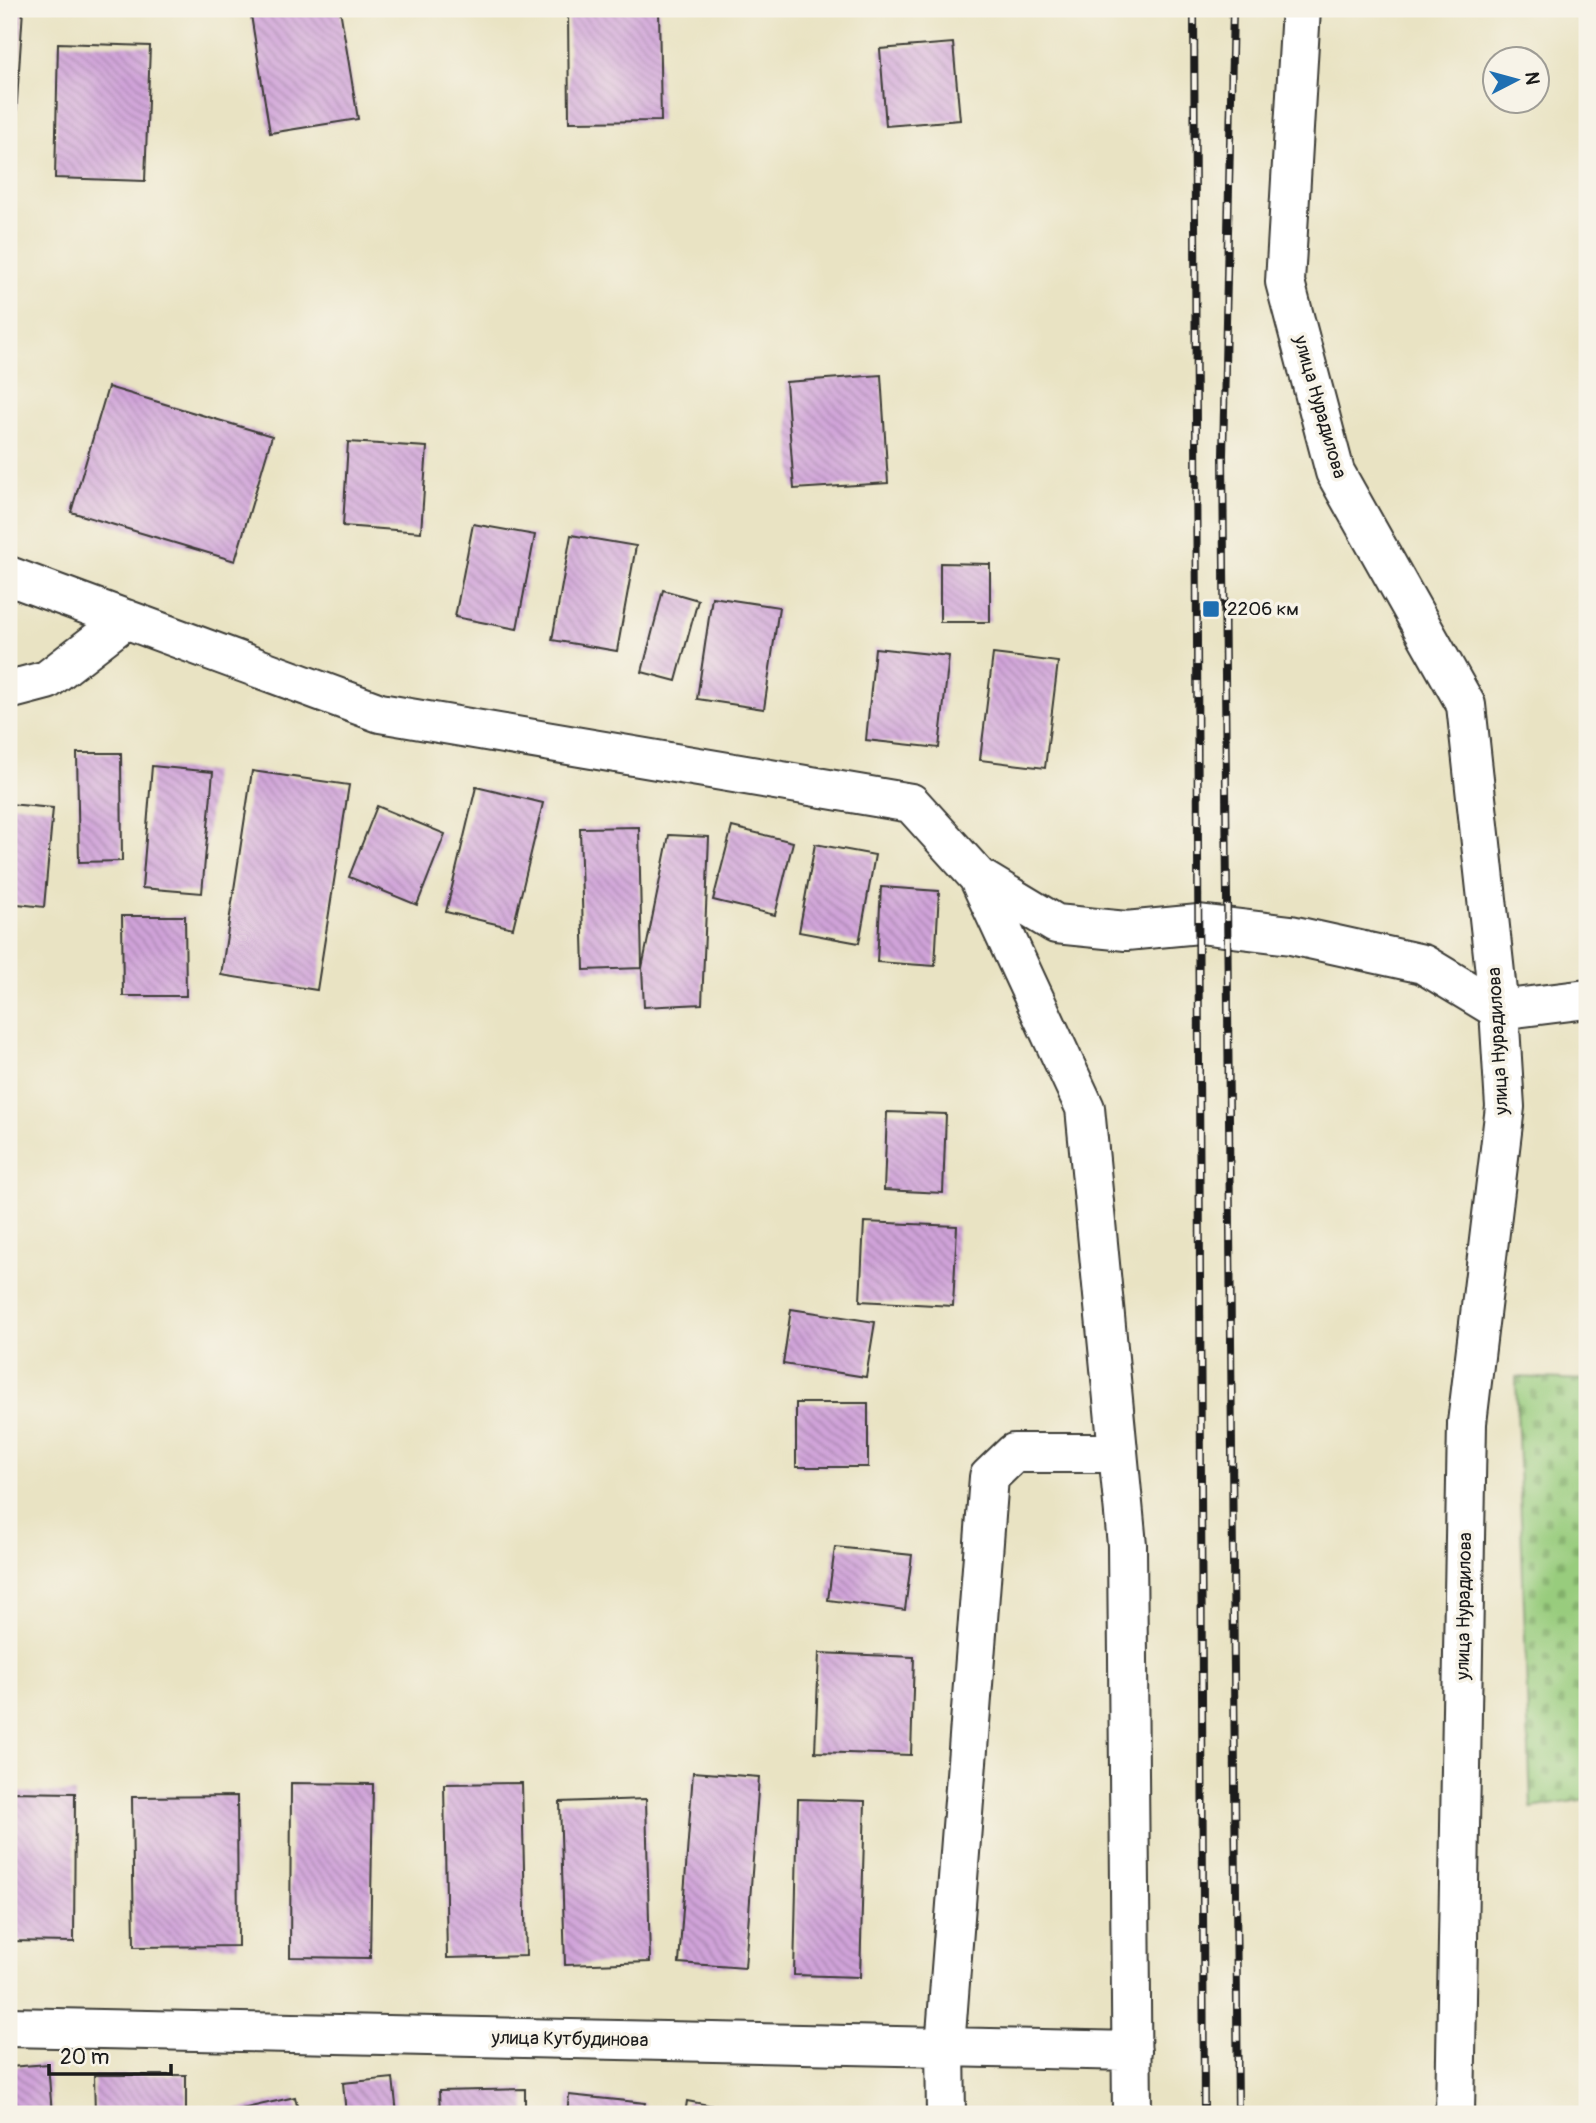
<svg xmlns="http://www.w3.org/2000/svg" width="1596" height="2123" viewBox="0 0 1596 2123" font-family="Pangolin,sans-serif">
	<style>
		.cemetery { fill: url(#cemetery-stones); stroke: #5a744c; stroke-width: 2 }
		.building { fill: url(#building-back-hatch) }
		.lines { fill: none; stroke-linecap: round; stroke-linejoin: round }
		.minor-casing { stroke: #3b3a35; stroke-width: 42 }
		.minor { stroke: #fff; stroke-width: 38 }
		.rail-casing { stroke: #1c1c1c; stroke-width: 8 }
		.rail { stroke: #f7f3e8; stroke-width: 5; stroke-dasharray: 16; stroke-linecap: butt }
		.poi-dot { fill: #1f6fb2; stroke: #f7f3e8; stroke-width: 2.5 }
		.labels { text-anchor: middle; dominant-baseline: central; stroke-width: 7; stroke-linejoin: round; paint-order: stroke }
		.street-label { font-size: 19px; fill: #1c1c1c; stroke: #f7f3e8 }
		.poi-label { font-size: 19px; fill: #1c1c1c; stroke: #f7f3e8; text-anchor: start }
	</style>
	<defs>
		<pattern id="cemetery-stones" width="16" height="16" patternUnits="userSpaceOnUse" patternTransform="scale(1.75)"><rect width="16" height="16" fill="#98cc7d"/><path d="M2 7V4a2 2 0 0 1 4 0v3zM10 15v-3a2 2 0 0 1 4 0v3z" fill="#82af6b"/></pattern>
		<pattern id="building-back-hatch" width="6" height="6" patternUnits="userSpaceOnUse" patternTransform="scale(1.75)"><rect width="6" height="6" fill="#d0a3d9"/><path d="M-1 5l2 2M0 0l6 6M5-1l2 2" fill="none" stroke="#a884af"/></pattern>
	</defs>
	<rect width="100%" height="100%" fill="#f7f3e8"/>
	<filter id="ink" filterUnits="userSpaceOnUse"><feTurbulence type="fractalNoise" baseFrequency=".0143" numOctaves="2"/><feDisplacementMap in="SourceGraphic" scale="14" xChannelSelector="R" yChannelSelector="G"/><feConvolveMatrix kernelMatrix="1 2 1 2 8 2 1 2 1" color-interpolation-filters="sRGB"/></filter>
	<filter id="wash" filterUnits="userSpaceOnUse"><feTurbulence type="fractalNoise" baseFrequency=".00686" numOctaves="4" result="noise"/><feDisplacementMap in="SourceGraphic" scale="28" xChannelSelector="R" yChannelSelector="G"/><feGaussianBlur stdDeviation="1.57" result="paint"/><feColorMatrix in="noise" values="0 0 0 0 0 0 0 0 0 0 0 0 0 0 0 0 0 1.4 0 .05"/><feComposite in="paint" operator="in"/></filter>
	<g filter="url(#wash)">
		<rect width="100%" height="100%" fill="#e9e3c3"/>
		<path class="cemetery" d="M 1516,1377 L 1587,1380 L 1587,1799 L 1531,1808 Z"/>
		<g id="blocks">
			<path class="building" d="M 9,9 L 23,9 L 14,147 L 9,146 Z
				M 250,9 L 340,9 L 358,119 L 270,133 Z
				M 568,9 L 659,9 L 661,121 L 569,122 Z
				M 58,43 L 150,46 L 145,181 L 55,178 Z
				M 953,43 L 960,120 L 886,126 L 880,49 Z
				M 881,375 L 888,483 L 794,489 L 786,382 Z
				M 108,387 L 272,436 L 235,561 L 71,512 Z
				M 348,442 L 427,447 L 421,532 L 343,526 Z
				M 473,524 L 535,535 L 517,629 L 455,617 Z
				M 571,535 L 636,546 L 617,651 L 552,640 Z
				M 940,563 L 990,564 L 990,622 L 940,622 Z
				M 663,590 L 698,600 L 676,681 L 642,672 Z
				M 712,597 L 779,607 L 764,709 L 697,699 Z
				M 875,648 L 949,656 L 939,748 L 866,740 Z
				M 993,654 L 1058,662 L 1045,768 L 980,760 Z
				M 77,753 L 121,753 L 122,861 L 79,862 Z
				M 152,766 L 213,772 L 202,893 L 142,888 Z
				M 252,771 L 349,785 L 317,990 L 221,975 Z
				M 476,787 L 543,803 L 513,928 L 446,912 Z
				M 9,804 L 53,808 L 44,907 L 9,903 Z
				M 377,806 L 445,834 L 417,905 L 349,877 Z
				M 639,827 L 642,968 L 584,970 L 580,828 Z
				M 732,827 L 793,842 L 775,915 L 713,900 Z
				M 669,835 L 709,837 L 702,1004 L 644,1007 L 642,968 Z
				M 815,844 L 875,855 L 859,943 L 799,932 Z
				M 881,887 L 939,891 L 935,966 L 877,962 Z
				M 122,916 L 185,916 L 186,996 L 123,996 Z
				M 887,1112 L 946,1114 L 943,1193 L 884,1190 Z
				M 864,1222 L 957,1226 L 953,1306 L 860,1301 Z
				M 791,1309 L 875,1322 L 866,1377 L 783,1364 Z
				M 796,1403 L 868,1403 L 868,1467 L 796,1467 Z
				M 835,1547 L 912,1555 L 905,1610 L 828,1600 Z
				M 819,1653 L 914,1657 L 911,1755 L 815,1752 Z
				M 693,1772 L 759,1777 L 745,1968 L 679,1963 Z
				M 291,1783 L 373,1784 L 370,1958 L 290,1957 Z
				M 522,1783 L 526,1956 L 447,1958 L 444,1784 Z
				M 9,1792 L 75,1793 L 74,1942 L 9,1941 Z
				M 237,1796 L 238,1946 L 134,1947 L 132,1797 Z
				M 646,1799 L 650,1962 L 565,1965 L 560,1802 Z
				M 798,1799 L 865,1801 L 860,1977 L 794,1975 Z
				M 48,2064 L 52,2114 L 9,2114 L 9,2067 Z
				M 94,2075 L 186,2075 L 186,2114 L 95,2114 Z
				M 393,2078 L 397,2114 L 346,2114 L 343,2083 Z
				M 525,2089 L 525,2114 L 440,2114 L 439,2091 Z
				M 569,2095 L 645,2103 L 643,2114 L 567,2114 Z
				M 295,2097 L 299,2114 L 228,2114 L 228,2112 Z
				M 687,2101 L 753,2113 L 753,2114 L 685,2114 Z"/>
		</g>
	</g>
	<g filter="url(#ink)">
		<use href="#blocks" fill-opacity="0" stroke="#3b3a35" stroke-width="2"/>
		<g class="lines">
			<g class="minor-casing">
				<path id="minor" d="M 1301,9 L 1285,282 L 1335,472 L 1466,705 L 1499,1010 L 1505,1107 L 1467,1423 L 1455,2114
					M 9,576 L 380,713 L 911,803 L 978,877 L 1085,1108 L 1127,1545 L 1132,2114
					M 9,690 L 47,680 L 126,619
					M 978,877 L 1056,924 L 1126,931 L 1199,924 L 1291,935 L 1423,964 L 1499,1010 L 1587,999
					M 9,2027 L 1132,2051
					M 946,2114 L 945,2047 L 989,1477 L 1014,1453 L 1118,1453"/>
			</g>
			<use href="#minor" class="minor"/>
			<g class="rail-casing">
				<path id="rail" d="M 1194,9 L 1204,2114
					M 1233,9 L 1223,455 L 1238,2114"/>
			</g>
			<use href="#rail" class="rail"/>
		</g>
	</g>
	<rect class="poi-dot" x="1202" y="600" width="18" height="18" rx="3.5"/>
	<g class="labels">
		<g class="street-label">
			<text transform="translate(1320 407) rotate(74)">улица Нурадилова</text>
			<text transform="translate(1498 1041) rotate(-93)">улица Нурадилова</text>
			<text transform="translate(1464 1606) rotate(-89)">улица Нурадилова</text>
			<text transform="translate(570 2039) rotate(1)">улица Кутбудинова</text>
		</g>
		<g class="poi-label">
			<text x="1227" y="609">2206 км</text>
		</g>
	</g>
	<rect width="1596" height="2123" fill="none" stroke="#f7f3e8" stroke-width="35"/>
	<g transform="translate(1516 80) rotate(84)"><circle r="33" fill="#f7f3e8" stroke="#9f9d96" stroke-width="2"/>
	<path d="M0-5L12 26L0 18L-12 26Z" fill="#1f6fb2"/>
	<text y="-10" font-size="19" font-weight="bold" text-anchor="middle" fill="#1c1c1c">N</text>
	</g>
	<path d="M49 2064v10h122v-10" fill="none" stroke="#1c1c1c" stroke-width="3.5"/>
	<text x="60" y="2064" font-size="21" fill="#1c1c1c" stroke="#f7f3e8" stroke-width="5" paint-order="stroke">20 m</text>
</svg>
